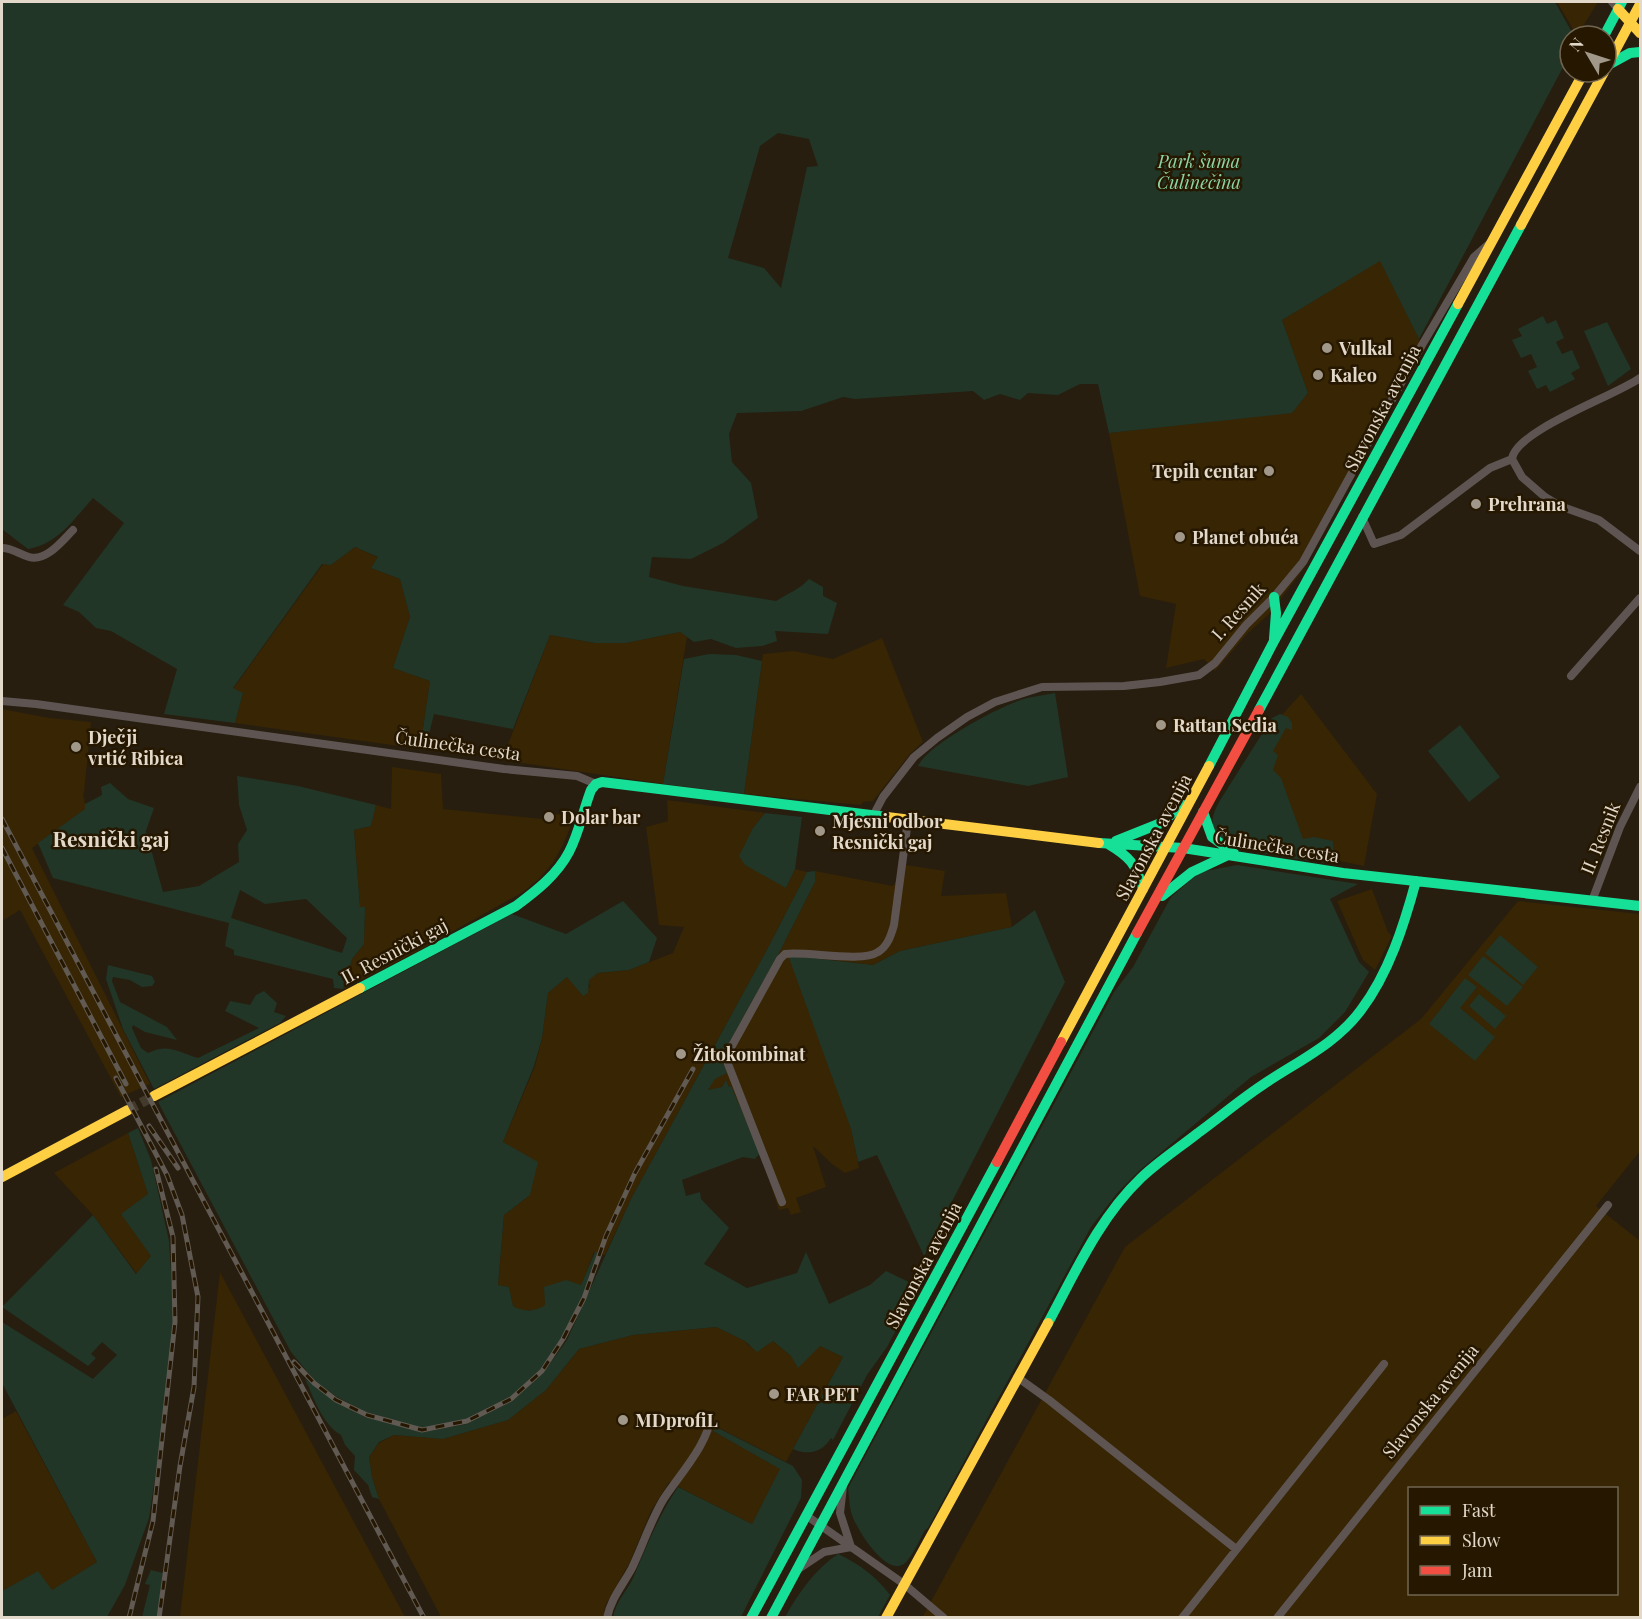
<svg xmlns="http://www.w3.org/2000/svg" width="1642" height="1619" viewBox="0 0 1642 1619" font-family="'Playfair Display',serif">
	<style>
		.built { fill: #372504; fill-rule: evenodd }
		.green { fill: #213626; fill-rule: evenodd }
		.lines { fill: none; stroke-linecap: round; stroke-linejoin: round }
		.secondary-tunnel { stroke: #433a2c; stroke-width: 10; stroke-dasharray: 10 5; stroke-linecap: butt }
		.street { stroke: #5e5552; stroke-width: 8 }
		.fast { stroke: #16e098; stroke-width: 10 }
		.slow { stroke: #ffcf43; stroke-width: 10 }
		.jam { stroke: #f24e42; stroke-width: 10 }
		.rail-casing { stroke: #615a53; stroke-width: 5 }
		.rail { stroke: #261800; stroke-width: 3; stroke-dasharray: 9; stroke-linecap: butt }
		.poi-dot { fill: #a19889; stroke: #261800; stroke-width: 2 }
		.labels { text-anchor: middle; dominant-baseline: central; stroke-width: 5; stroke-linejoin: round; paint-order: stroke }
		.park-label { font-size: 18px; font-style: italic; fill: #8cd5a6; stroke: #261800 }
		.poi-label { font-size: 18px; font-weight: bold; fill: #e3d9ca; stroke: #261800; text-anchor: start }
		.street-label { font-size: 18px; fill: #e3d9ca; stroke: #261800 }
		.quarter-label { font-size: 21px; font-weight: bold; fill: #e3d9ca; stroke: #261800 }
	</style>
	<rect width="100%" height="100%" fill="#271e10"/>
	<path class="built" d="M 1557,2 L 1598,2 L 1577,36 Z
		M 1380,260 L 1419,339 L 1425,347 L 1303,570 L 1269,614 L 1246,635 L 1215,671 L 1204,659 L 1166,668 L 1176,604 L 1140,596 L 1109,433 L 1292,412 L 1308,393 L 1282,320 Z
		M 355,547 L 379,558 L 371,568 L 400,579 L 410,617 L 393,668 L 430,681 L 420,749 L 235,723 L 243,693 L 233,689 L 323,564 L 331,565 Z
		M 680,632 L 687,637 L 663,784 L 502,760 L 550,635 L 595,643 L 626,643 Z
		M 882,638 L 923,742 L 910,754 L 873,801 L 863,802 L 861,805 L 744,794 L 763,654 L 794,651 L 833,659 Z
		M 1301,694 L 1377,794 L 1364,866 L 1233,840 L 1279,718 Z
		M 2,709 L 49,718 L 91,722 L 84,793 L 83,794 L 86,809 L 32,848 L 150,1084 L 121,1097 L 20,910 L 2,921 Z
		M 392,767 L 441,774 L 443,809 L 553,820 L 554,814 L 575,816 L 563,845 L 553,863 L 539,879 L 523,892 L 416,952 L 343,989 L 352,959 L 364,943 L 365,907 L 360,907 L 354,830 L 371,826 L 376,805 L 391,809 Z
		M 667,800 L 765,813 L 753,828 L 786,888 L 795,869 L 807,872 L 770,944 L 631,1199 L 605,1255 L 594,1252 L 581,1286 L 539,1310 L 520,1310 L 513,1306 L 509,1287 L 498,1285 L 504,1215 L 530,1195 L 503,1142 L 535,1066 L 542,1038 L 548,993 L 567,977 L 590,988 L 588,980 L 598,973 L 629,970 L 673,953 L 684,927 L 659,925 L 646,827 L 668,821 Z
		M 906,865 L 945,871 L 941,896 L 1006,893 L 1012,927 L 900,951 L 873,965 L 794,956 L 851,1129 L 859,1168 L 845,1173 L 832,1164 L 813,1146 L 826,1187 L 796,1198 L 801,1212 L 791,1215 L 788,1208 L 779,1210 L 760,1153 L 726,1081 L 722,1087 L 708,1091 L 723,1061 L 725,1050 L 778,955 L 815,882 L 815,871 L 893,886 Z
		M 1372,889 L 1388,932 L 1392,936 L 1375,970 L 1363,960 L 1337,901 Z
		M 1518,901 L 1640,914 L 1640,1151 L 1596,1206 L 1640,1241 L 1640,1617 L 922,1618 L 1125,1247 L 1421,1019 ZM 1410,1488 L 1616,1488 L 1616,1594 L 1410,1594 Z
		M 128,1133 L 148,1194 L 151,1256 L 137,1274 L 93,1215 L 54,1173 Z
		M 220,1272 L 405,1617 L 180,1617 Z
		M 716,1327 L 745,1341 L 749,1346 L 773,1341 L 791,1356 L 820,1346 L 843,1357 L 786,1462 L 715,1426 L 713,1431 L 781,1469 L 752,1524 L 669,1482 L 651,1511 L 630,1562 L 605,1606 L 604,1617 L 441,1617 L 379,1499 L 372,1477 L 369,1457 L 379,1443 L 394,1435 L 443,1439 L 508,1420 L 546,1390 L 579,1349 L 633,1335 Z
		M 16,1411 L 97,1562 L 52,1591 L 38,1572 L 2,1591 L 2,1419 Z"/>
	<path class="green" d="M 2,2 L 1555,2 L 1574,36 L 1570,36 L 1570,54 L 1419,339 L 1380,261 L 1282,320 L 1308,393 L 1292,413 L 1109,433 L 1098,384 L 1080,384 L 1058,395 L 1028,393 L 1020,400 L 1000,394 L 984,400 L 973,391 L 855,399 L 843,397 L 801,411 L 737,413 L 729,434 L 732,462 L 751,483 L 758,518 L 723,543 L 691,559 L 652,557 L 649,577 L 683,586 L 776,601 C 787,594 800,589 809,579 L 823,587 L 823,596 L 837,603 L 828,634 L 775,631 L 777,641 L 762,646 L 736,648 L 711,639 L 694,642 L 680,632 L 626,643 L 595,643 L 550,635 L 513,729 L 434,714 L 425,750 L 420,749 L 430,681 L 393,668 L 410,617 L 400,579 L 371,568 L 378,557 L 355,547 L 331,565 L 322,564 L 233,688 L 243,693 L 235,723 L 164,714 L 177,669 L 111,631 L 96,628 L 79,612 L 63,605 L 124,523 L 93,498 C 74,519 58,544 28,549 L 2,529 ZM 778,133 L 809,139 L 818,166 L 807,167 L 781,288 L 764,268 L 728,258 L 760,146 Z
		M 1543,316 L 1547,324 L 1556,320 L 1564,338 L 1556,342 L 1562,354 L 1572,350 L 1580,368 L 1571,373 L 1575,379 L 1550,392 L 1546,385 L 1537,389 L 1528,371 L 1537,367 L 1531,354 L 1521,358 L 1512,340 L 1522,336 L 1518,329 Z
		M 1607,322 L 1631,369 L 1608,386 L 1584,331 Z
		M 709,654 L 736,655 L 762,661 L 744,794 L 663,784 L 684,659 Z
		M 1055,693 L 1068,777 L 1028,786 L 918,766 C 928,744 1003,704 1027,698 C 1036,696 1046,695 1055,693 Z
		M 1280,714 L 1288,717 L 1292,723 L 1292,730 L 1286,728 L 1273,751 L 1278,755 L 1273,770 L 1281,778 L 1303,839 L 1314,837 L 1333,841 L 1334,857 L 1328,863 C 1305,860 1228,852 1216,833 C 1209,822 1214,812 1219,802 L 1272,718 Z
		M 1460,725 L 1500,777 L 1469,802 L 1428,751 Z
		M 237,776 L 298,786 L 376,805 L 371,826 L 354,830 L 360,907 L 365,907 L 364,944 L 352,959 L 343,989 L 334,988 L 333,979 L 234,955 L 234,950 L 225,946 L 229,923 L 53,878 L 38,843 L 85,809 L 85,804 L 102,795 L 101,787 L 110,783 L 128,799 L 154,808 L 146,831 L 163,892 L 199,886 L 239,862 L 238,844 L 247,830 L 239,805 ZM 240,890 L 265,904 L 306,899 L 347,938 L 342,953 L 231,918 Z
		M 765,813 L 802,817 L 795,869 L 786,888 L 745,865 L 739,856 L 753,828 Z
		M 1237,865 L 1358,884 L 1330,899 L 1359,962 L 1369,972 L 1345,1012 L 1319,1038 L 1251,1077 L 1139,1171 L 1118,1192 L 1091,1227 L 928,1528 L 925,1530 C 920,1539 910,1562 902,1565 C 884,1574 855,1527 851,1512 C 849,1504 849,1496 848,1488 L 1114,992 L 1133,967 L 1171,897 L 1200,872 Z
		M 815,871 L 815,882 L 778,955 L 725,1050 L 723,1061 L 727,1073 L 715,1079 L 708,1090 L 722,1087 L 726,1080 L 729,1087 L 731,1086 L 760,1153 L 755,1159 L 743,1157 L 682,1180 L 686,1196 L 700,1192 L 701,1199 L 729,1228 L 704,1264 L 747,1288 L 797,1273 L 806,1252 L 829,1304 L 870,1285 L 886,1271 L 919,1287 L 887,1347 L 867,1375 L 833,1440 L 831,1438 C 823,1452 808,1456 793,1449 L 843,1357 L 820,1346 L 798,1368 L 791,1356 L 773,1341 L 757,1352 L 745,1341 L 716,1327 L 633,1335 L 579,1349 L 546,1390 L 508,1420 L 443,1439 L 394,1435 L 379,1442 L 369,1457 L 372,1477 L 379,1499 L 372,1497 L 368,1485 L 354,1470 L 355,1456 L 345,1445 L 341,1435 C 322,1424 314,1398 305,1379 L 337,1402 L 365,1417 L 424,1432 L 467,1424 L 512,1401 L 544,1372 L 567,1340 L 631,1199 L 770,944 L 807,872 Z
		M 623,901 L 657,938 L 649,962 L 629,970 L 598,973 L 589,980 L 588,993 L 583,996 L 567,977 L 548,993 L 542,1038 L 534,1066 L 503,1142 L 538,1162 L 530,1195 L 504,1215 L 498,1285 L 509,1287 L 513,1306 C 523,1312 536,1312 545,1305 L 544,1287 L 566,1280 L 581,1285 L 595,1252 L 598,1252 L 582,1298 L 562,1338 L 541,1370 L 511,1397 L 466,1419 L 421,1428 L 366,1412 L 337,1397 L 315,1381 L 291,1352 L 158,1102 L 512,914 L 566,934 Z
		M 1035,910 L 1065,982 L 924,1256 L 877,1155 L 858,1162 L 851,1129 L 789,958 L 794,956 L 873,965 L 900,951 L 1012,927 Z
		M 1500,935 L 1538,967 L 1523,985 L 1485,953 Z
		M 1483,956 L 1523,987 L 1507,1006 L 1468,975 Z
		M 108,965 L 152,976 L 155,982 L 152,986 L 142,987 L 130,980 L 113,977 L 112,981 L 120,1002 L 167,1027 L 177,1040 L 145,1032 L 133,1025 L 132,1028 L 141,1048 L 148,1053 C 168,1043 178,1052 198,1058 L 259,1028 L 225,1011 L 230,1001 L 250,1005 L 256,995 L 264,991 L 277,1003 L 274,1012 L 286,1016 L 280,1023 L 154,1089 L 123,1029 L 106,979 Z
		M 1465,978 L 1477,987 L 1460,1008 L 1495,1037 L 1475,1061 L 1429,1024 Z
		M 1479,994 L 1506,1016 L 1495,1029 L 1469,1006 Z
		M 138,1128 L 151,1160 L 169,1241 L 174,1320 L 162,1431 L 149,1518 L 125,1585 L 107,1617 L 2,1617 L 2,1591 L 38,1571 L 52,1590 L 97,1562 L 2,1383 L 2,1322 L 93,1379 L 117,1355 L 102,1342 L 91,1354 L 96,1358 L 88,1366 L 2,1307 L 93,1215 L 136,1274 L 151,1256 L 121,1214 L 148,1194 L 128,1133 Z
		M 714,1426 L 793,1466 L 802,1480 L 801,1498 L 741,1617 L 613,1618 C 615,1602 628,1590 634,1576 C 647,1545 659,1515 678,1487 L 752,1524 L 780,1469 L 713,1431 Z
		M 838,1554 C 859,1564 876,1576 890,1595 L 878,1617 L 785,1617 C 798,1594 815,1569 838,1554 Z
		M 151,1570 L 163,1573 L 157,1617 L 142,1617 L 150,1585 L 145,1584 Z"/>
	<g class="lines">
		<path class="secondary-tunnel" d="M 128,1110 L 154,1096"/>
		<path class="street" d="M 1612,2 L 1618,9
			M 1512,459 L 1522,477 L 1545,497 L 1560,506 L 1599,520 L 1640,551
			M 1512,459 C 1516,430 1615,396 1640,378
			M 1362,517 L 1374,544 L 1401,535 L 1490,468 L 1512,459
			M 2,548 C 12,548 19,554 29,557 C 46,562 62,541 73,530
			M 1571,676 L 1640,598
			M 2,701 L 36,704 L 504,769 L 577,776 L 596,784
			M 873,816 L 883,797 L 914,757 L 937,738 L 967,717 L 995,702 L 1042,687 L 1124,686 L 1160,682 L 1199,675 L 1215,663 L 1246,625 L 1274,597 L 1303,562 L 1422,345 L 1474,257 L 1490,243
			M 1592,901 L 1620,827 L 1640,787
			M 782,1202 L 728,1064 L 728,1053 L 780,959 L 785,954 C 808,951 861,963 878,952 C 888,946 891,935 894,925 L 908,820
			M 1017,1377 L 1049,1400 L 1236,1549
			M 843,1486 L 840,1513 L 851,1547
			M 807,1516 L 904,1584 L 944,1618
			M 800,1568 L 824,1552 L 851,1547
			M 607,1618 C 611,1598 623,1585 632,1568 C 643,1545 650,1522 663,1500 C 676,1479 711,1441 710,1416
			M 1182,1618 L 1384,1364
			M 1277,1618 L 1608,1205"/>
		<path class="fast" d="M 1604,36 L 1622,2
			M 1608,65 L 1630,53 L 1640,52
			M 1274,597 L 1276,613 L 1274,639
			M 1259,710 L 1521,225
			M 1209,766 L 1273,643 L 1458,304
			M 1203,812 L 1212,837 L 1234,853
			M 1116,841 L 1161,823 L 1183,805
			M 1099,843 L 1183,848 L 1343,873 L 1640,906
			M 1108,844 C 1130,857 1136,864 1143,889
			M 1162,896 L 1192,872 L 1226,856
			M 360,988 L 516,906 C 536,891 557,875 569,852 C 579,833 583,811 591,790 L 596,784 L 602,782 L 887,817
			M 1048,1323 C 1075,1273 1099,1218 1141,1178 C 1159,1161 1179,1148 1198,1133 C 1220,1117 1241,1099 1264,1084 C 1298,1061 1336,1044 1361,1010 C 1389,973 1404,925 1416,881
			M 751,1618 L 997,1162
			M 771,1618 L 1137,933"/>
		<path class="slow" d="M 1618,9 L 1640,33
			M 1606,68 L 1640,4
			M 1521,225 L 1604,72
			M 1458,304 L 1584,72
			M 887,817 L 1099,843
			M 1061,1042 L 1209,766
			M 154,1096 L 360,988
			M 2,1177 L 128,1110
			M 886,1618 L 1048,1323"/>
		<path class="jam" d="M 1137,933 L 1259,710
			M 997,1162 L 1061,1042"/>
		<g class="rail-casing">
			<path id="rail" d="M 2,819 L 424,1618
				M 2,848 L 126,1084
				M 116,1078 L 167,1175 L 182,1215 L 198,1297 L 194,1387 L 180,1466 L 159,1618
				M 149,1126 L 178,1168
				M 294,1362 L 314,1383 L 336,1400 L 367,1415 L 422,1430 L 467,1421 L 511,1399 L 542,1371 L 563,1339 L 584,1298 L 606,1236 L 635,1173 L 693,1069
				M 129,1618 L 153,1521 L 175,1322 L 173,1237 L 156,1169"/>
		</g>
		<use href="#rail" class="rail"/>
	</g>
	<g class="poi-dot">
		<circle cx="1327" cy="348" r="6"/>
		<circle cx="1318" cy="375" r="6"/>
		<circle cx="1269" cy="471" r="6"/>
		<circle cx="1476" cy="504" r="6"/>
		<circle cx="1180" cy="537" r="6"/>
		<circle cx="1161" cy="725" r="6"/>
		<circle cx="76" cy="747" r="6"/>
		<circle cx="549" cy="817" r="6"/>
		<circle cx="820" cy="831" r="6"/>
		<circle cx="681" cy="1054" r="6"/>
		<circle cx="774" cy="1394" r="6"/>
		<circle cx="623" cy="1420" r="6"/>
	</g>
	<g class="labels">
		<g class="park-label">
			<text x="1199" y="161">Park šuma<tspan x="1199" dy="21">Čulinečina</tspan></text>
		</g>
		<g class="poi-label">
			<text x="1339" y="348">Vulkal</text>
			<text x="1330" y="375">Kaleo</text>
			<text x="1257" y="471" text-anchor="end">Tepih centar</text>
			<text x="1488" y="504">Prehrana</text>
			<text x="1192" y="537">Planet obuća</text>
			<text x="1173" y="725">Rattan Sedia</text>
			<text x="88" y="737">Dječji<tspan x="88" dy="21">vrtić Ribica</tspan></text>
			<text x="561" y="817">Dolar bar</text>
			<text x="832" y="821">Mjesni odbor<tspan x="832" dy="21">Resnički gaj</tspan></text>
			<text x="693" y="1054">Žitokombinat</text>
			<text x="786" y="1394">FAR PET</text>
			<text x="635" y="1420">MDprofiL</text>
		</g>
		<g class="street-label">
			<text transform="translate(1382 408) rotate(-62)">Slavonska avenija</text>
			<text transform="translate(1238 611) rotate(-48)">I. Resnik</text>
			<text transform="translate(458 745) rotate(8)">Čulinečka cesta</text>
			<text transform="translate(1153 837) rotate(-62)">Slavonska avenija</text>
			<text transform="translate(1600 838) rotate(-68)">II. Resnik</text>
			<text transform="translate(1277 846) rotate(9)">Čulinečka cesta</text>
			<text transform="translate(394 951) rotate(-28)">II. Resnički gaj</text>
			<text transform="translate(923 1265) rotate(-62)">Slavonska avenija</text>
			<text transform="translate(1430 1401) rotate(-51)">Slavonska avenija</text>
		</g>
		<g class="quarter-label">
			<text x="111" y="838">Resnički gaj</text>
		</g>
	</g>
	<rect width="1642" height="1619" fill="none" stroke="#e3d9ca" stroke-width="6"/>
	<rect x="1408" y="1487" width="210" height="108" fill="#261800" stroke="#726551" stroke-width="1.5"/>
	<rect x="1420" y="1506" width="30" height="9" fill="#16e098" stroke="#726551" stroke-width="1.5"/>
	<text x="1462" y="1517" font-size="18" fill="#e3d9ca">Fast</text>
	<rect x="1420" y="1536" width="30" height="9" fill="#ffcf43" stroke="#726551" stroke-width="1.5"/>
	<text x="1462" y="1547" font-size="18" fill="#e3d9ca">Slow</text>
	<rect x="1420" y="1566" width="30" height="9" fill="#f24e42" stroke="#726551" stroke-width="1.5"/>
	<text x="1462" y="1577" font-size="18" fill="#e3d9ca">Jam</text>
	<g transform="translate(1588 54) rotate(309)"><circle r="28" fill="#261800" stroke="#726551" stroke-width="1.5"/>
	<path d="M0-4.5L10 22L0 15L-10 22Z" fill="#a19889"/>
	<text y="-9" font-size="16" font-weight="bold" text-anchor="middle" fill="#e3d9ca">N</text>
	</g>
</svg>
